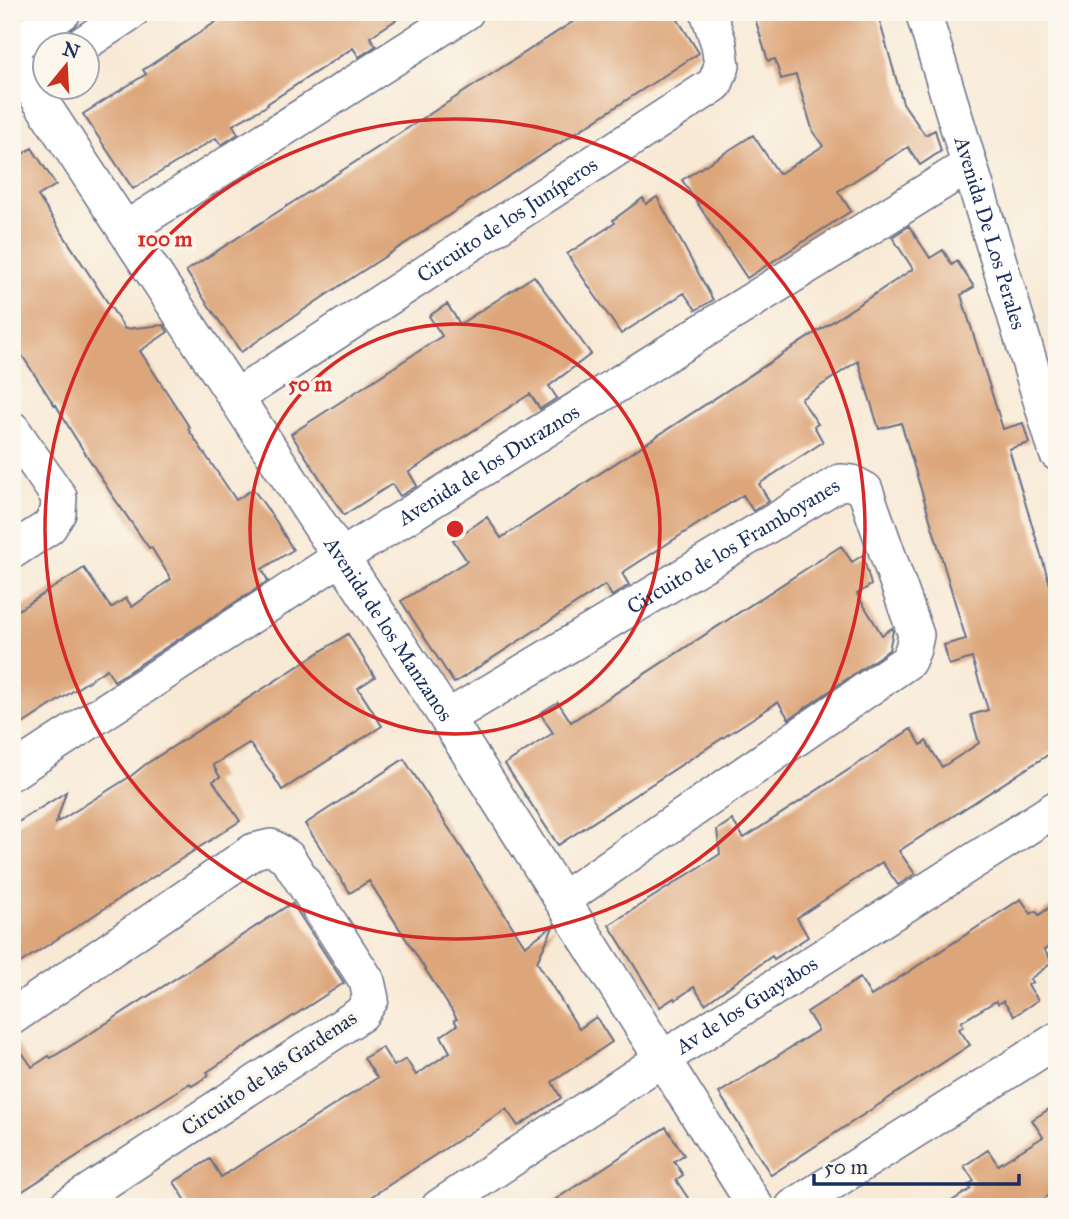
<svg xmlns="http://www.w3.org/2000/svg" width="1069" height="1219" viewBox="0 0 1069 1219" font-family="'IM FELL Great Primer',serif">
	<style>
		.building { fill: #dda67a }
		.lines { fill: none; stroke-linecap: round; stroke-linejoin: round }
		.minor-casing { stroke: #687088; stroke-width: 38 }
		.minor { stroke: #fff; stroke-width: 35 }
		.ring { fill: none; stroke: #d62828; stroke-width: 3.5 }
		.labels { text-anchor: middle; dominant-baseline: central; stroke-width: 7; stroke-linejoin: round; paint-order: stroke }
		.street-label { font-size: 21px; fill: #1b2f5e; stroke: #fbf7ec }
		.centre { fill: #d62828; stroke: #fbf7ec; stroke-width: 3.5 }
		.ring-label { font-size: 21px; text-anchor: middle; font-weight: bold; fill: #d62828; stroke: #fbf7ec; stroke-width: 7; stroke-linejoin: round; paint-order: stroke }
	</style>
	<rect width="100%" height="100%" fill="#fbf7ec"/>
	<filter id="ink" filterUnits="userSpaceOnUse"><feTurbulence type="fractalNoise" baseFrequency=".0143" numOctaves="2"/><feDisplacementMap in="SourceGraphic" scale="14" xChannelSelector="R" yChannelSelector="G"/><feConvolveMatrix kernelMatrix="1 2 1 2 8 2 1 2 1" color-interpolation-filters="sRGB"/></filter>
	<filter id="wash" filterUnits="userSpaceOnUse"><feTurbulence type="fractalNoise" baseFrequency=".00686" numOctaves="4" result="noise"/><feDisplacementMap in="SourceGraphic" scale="28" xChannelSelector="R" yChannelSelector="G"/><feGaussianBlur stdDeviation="1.57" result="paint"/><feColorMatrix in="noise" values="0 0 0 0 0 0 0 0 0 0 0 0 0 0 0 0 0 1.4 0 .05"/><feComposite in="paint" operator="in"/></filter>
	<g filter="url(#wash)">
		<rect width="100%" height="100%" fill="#f8e9d5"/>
		<g id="blocks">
			<path class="building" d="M 231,12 L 408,12 L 370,37 L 376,46 L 359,57 L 353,48 L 267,104 L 268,105 L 233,125 L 238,134 L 221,145 L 216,138 L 133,189 L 83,114 L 146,74 L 143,70 Z
				M 588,12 L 673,12 L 699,53 L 338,287 L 241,352 L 204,299 L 186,271 Z
				M 753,12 L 877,12 L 903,103 L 925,135 L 935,130 L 941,151 L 920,165 L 908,147 L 838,191 L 851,211 L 747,278 L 682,180 L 753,135 L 779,174 L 823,146 L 813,132 L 796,75 L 781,79 L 775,59 L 768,61 Z
				M 32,148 L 56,185 L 38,196 L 125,329 L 164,325 L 168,332 L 140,351 L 190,428 L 188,429 L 236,500 L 253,489 L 276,521 L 293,550 L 262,569 L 268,581 L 114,681 L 107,669 L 12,731 L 12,614 L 84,568 L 111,608 L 126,598 L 132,607 L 171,579 L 151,547 L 149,548 L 112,495 L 71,431 L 56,405 L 55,406 L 12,340 L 12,161 Z
				M 657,197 L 713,300 L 696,310 L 684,293 L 621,334 L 567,254 L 615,223 L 613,220 L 643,198 L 646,204 Z
				M 909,226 L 930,258 L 943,250 L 952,265 L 957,261 L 974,287 L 961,295 L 1003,429 L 1023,423 L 1029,443 L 1009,449 L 1057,608 L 1057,749 L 899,851 L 915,874 L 898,885 L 882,862 L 797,918 L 808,937 L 774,959 L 772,956 L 705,1004 L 694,987 L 675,1000 L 674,998 L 660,1007 L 609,925 L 720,854 L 717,830 L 732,820 L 744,838 L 911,729 L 921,745 L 926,741 L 942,767 L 979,743 L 971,715 L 988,710 L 972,658 L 949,665 L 944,645 L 966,639 L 901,423 L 879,429 L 858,361 L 801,399 L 818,424 L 814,426 L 823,442 L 759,484 L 769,501 L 753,511 L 743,495 L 622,573 L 629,585 L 612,596 L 605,585 L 454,683 L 401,601 L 467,561 L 453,540 L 487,517 L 501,538 L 913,269 L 892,237 Z
				M 534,276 L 591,354 L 549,386 L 557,398 L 540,409 L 530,394 L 409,472 L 417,486 L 400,496 L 392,484 L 344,515 L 291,434 L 442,336 L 429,316 L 447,304 L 460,324 Z
				M 841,546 L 852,562 L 863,555 L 871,585 L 857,594 L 882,635 L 892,628 L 893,631 L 889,650 L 789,719 L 778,702 L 558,845 L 505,764 L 553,733 L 540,713 L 558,702 L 571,722 Z
				M 348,634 L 375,677 L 358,688 L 382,726 L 282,790 L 271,772 L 249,743 L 213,765 L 220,777 L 213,781 L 240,821 L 20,963 L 12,951 L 12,826 L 66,792 L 56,823 L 131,776 L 146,764 Z
				M 404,759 L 525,946 L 554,925 L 537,962 L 579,1029 L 596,1017 L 612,1042 L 552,1082 L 561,1098 L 529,1119 L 518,1126 L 506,1109 L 355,1207 L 190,1207 L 174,1182 L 210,1159 L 221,1177 L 377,1078 L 364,1058 L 382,1047 L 394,1066 L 406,1059 L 416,1075 L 450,1052 L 441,1036 L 457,1025 L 454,1020 L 457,1019 L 369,881 L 350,893 L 305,824 Z
				M 1021,899 L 1031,914 L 1036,911 L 1039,915 L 1057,902 L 1057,941 L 1044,950 L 1053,962 L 1030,979 L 1033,982 L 1028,985 L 1038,1000 L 1014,1016 L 1003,1001 L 998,1004 L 996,1001 L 961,1022 L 964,1026 L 959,1029 L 970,1045 L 771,1175 L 719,1093 L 818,1030 L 807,1012 L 860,978 L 871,996 Z
				M 292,903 L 344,983 L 207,1072 L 209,1075 L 192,1086 L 190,1083 L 21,1192 L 12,1178 L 12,1139 L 18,1137 L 12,1127 L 12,1038 L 32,1067 L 49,1056 L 51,1058 L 85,1037 Z
				M 1057,1104 L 1057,1161 L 1051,1164 L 1057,1173 L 1057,1190 L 1031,1207 L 942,1207 L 971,1189 L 968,1185 L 974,1181 L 964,1166 L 988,1150 L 998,1165 L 1043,1137 L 1032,1120 Z
				M 666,1127 L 684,1155 L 674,1161 L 683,1175 L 676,1180 L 694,1207 L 544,1207 Z"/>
		</g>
	</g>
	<g filter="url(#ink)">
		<use href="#blocks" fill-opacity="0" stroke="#687088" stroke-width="2"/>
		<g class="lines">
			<g class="minor-casing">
				<g id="minor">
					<path id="s1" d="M 923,12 L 1057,453"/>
					<path d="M 12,46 L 63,12"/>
					<path d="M 80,46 L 131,12"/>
					<path id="s2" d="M 12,58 L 447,718 L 756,1207"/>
					<path d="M 126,229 L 466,12"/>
					<path id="s3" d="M 236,397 L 715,84 L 722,66 L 719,44 L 708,12"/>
					<path d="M 12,429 L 59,497 L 58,513 L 49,527 L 12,551"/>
					<path id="s4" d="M 447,718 L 840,482 L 852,483 L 865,490 L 916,635 L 913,649 L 908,661 L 562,900"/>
					<path id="s5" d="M 12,772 L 341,557 L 969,165"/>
					<path d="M 12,1017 L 254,851 L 271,847 L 287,857 L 367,981 L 371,999 L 361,1014 L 66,1207"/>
					<path id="s6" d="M 439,1207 L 662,1059 L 1057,808"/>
					<path d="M 793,1207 L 1057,1040"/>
				</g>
			</g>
			<use href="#minor" class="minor"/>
		</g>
	</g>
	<g class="ring">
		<circle cx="455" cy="529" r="205"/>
		<circle cx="455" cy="529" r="410"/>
	</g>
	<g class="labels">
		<g class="street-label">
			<text stroke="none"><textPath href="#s3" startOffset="324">Circuito de los Juníperos</textPath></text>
			<text stroke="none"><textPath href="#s1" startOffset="231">Avenida De Los Perales</textPath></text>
			<text stroke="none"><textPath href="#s5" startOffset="567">Avenida de los Duraznos</textPath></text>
			<text stroke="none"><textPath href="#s4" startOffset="334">Circuito de los Framboyanes</textPath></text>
			<text stroke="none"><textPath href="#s2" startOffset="684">Avenida de los Manzanos</textPath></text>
			<text stroke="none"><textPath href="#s6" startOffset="368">Av de los Guayabos</textPath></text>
			<text transform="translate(269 1073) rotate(-34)">Circuito de las Gardenas</text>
		</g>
	</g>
	<circle cx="455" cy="529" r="10" class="centre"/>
	<g class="ring-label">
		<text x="165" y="246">100 m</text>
		<text x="310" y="391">50 m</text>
	</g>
	<rect width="1069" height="1219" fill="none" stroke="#fbf7ec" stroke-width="42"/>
	<g transform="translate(66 66) rotate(18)"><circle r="33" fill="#fbf7ec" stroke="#a1a7b3" stroke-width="2"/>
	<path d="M0-5L12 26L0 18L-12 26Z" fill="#c8321e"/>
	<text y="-10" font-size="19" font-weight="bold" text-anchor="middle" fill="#1b2f5e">N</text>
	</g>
	<path d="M814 1174v10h205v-10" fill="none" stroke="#1b2f5e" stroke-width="3.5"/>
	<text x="824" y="1174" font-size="21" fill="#1b2f5e" stroke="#fbf7ec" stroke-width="5" paint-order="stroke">50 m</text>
</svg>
